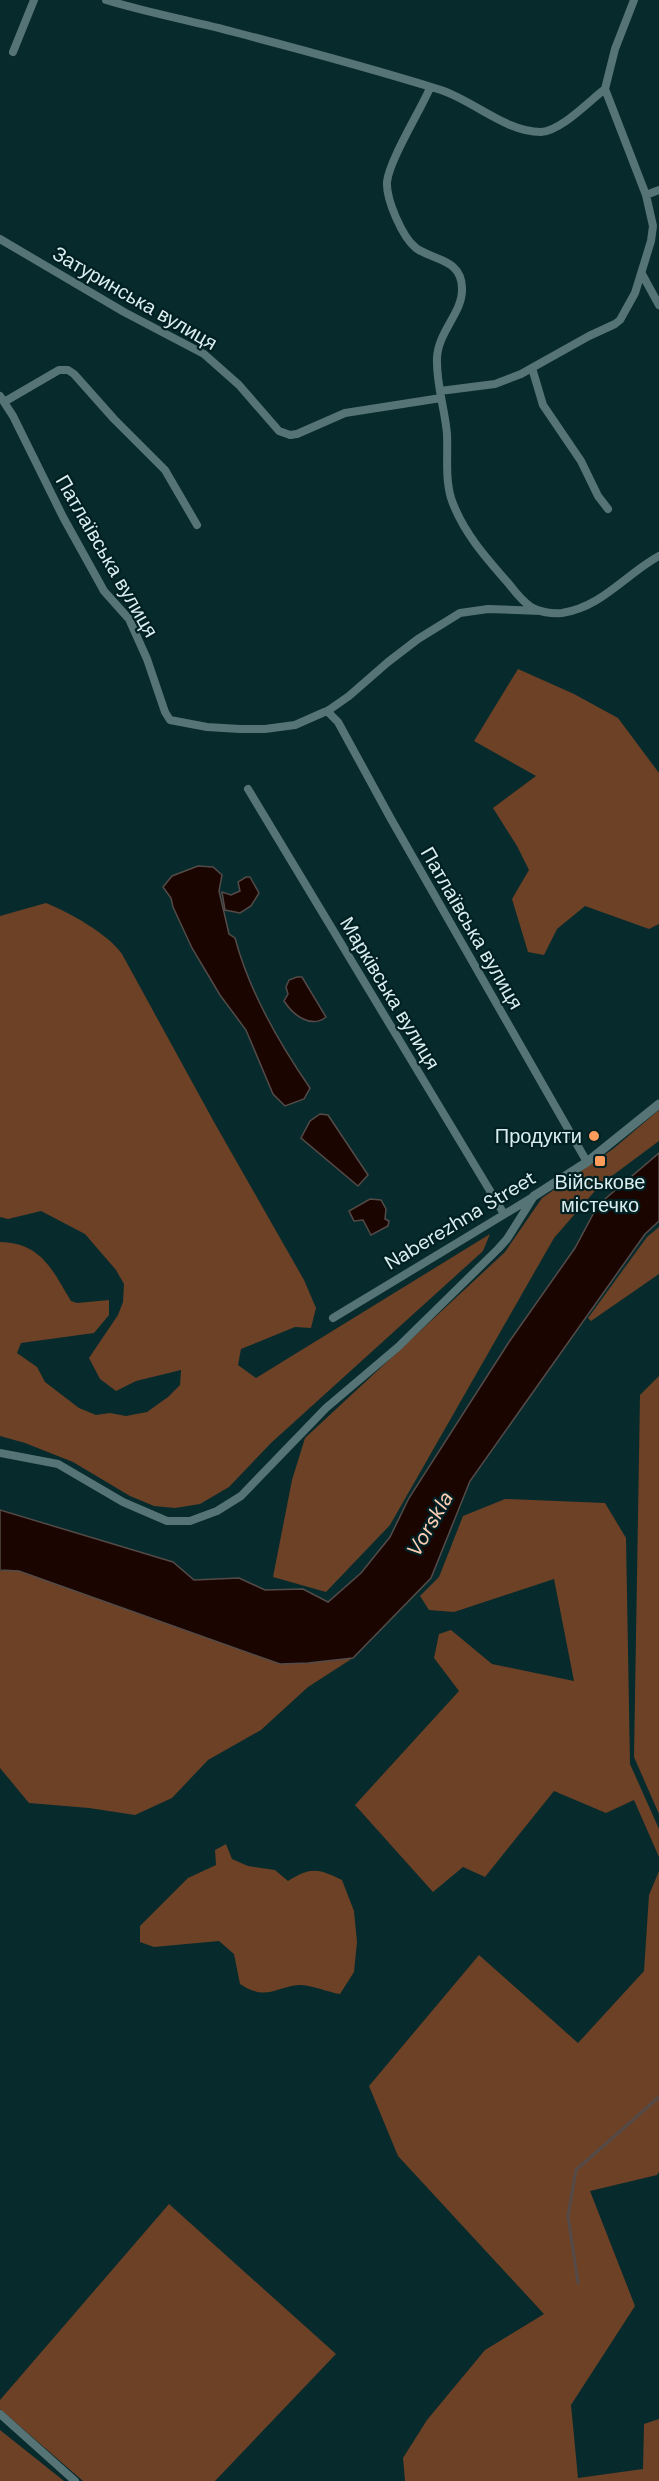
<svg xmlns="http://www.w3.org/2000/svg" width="659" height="2481" viewBox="0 0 659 2481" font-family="'DM Sans',sans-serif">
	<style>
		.green { fill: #6c4126 }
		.water { fill: #1a0500; stroke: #544b48; stroke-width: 1.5 }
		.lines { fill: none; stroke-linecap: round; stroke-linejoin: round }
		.stream { stroke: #544b48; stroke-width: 3 }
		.minor { stroke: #567476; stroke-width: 8 }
		.tertiary { stroke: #567476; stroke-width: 9 }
		.poi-dot { fill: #ff9b5b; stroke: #002023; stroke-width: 2 }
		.labels { text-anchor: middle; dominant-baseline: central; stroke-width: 4.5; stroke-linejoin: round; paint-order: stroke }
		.street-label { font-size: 20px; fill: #dbeeef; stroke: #002023 }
		.poi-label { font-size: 20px; fill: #dbeeef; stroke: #002023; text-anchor: end }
		.water-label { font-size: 21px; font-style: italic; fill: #fdceb4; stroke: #002023 }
	</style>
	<rect width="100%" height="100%" fill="#072a2c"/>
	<path class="green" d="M 518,669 L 574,694 L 618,718 L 659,773 L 659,924 L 649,929 L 585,906 L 557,929 L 544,955 L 528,952 L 512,899 L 529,870 L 517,846 L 493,808 L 536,776 L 474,741 Z
		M 46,903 C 70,913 107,933 122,954 L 214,1122 L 304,1280 L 316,1308 L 311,1328 L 295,1327 L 241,1349 L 238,1365 L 256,1378 L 490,1234 L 483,1251 L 271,1443 L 229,1487 L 200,1504 L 175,1508 L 154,1506 L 130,1496 L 73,1462 L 25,1443 L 0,1436 L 0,1242 C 42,1243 52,1270 71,1301 L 77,1303 L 109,1300 L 109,1315 L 94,1333 L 21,1343 L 17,1353 L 37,1367 L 45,1382 L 79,1408 L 96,1415 L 110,1413 L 126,1416 L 147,1412 L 168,1397 L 180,1385 L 181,1370 L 136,1381 L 116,1391 L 100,1379 L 89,1358 L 118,1315 L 123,1302 L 124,1284 L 116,1270 L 85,1234 L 41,1211 L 8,1219 L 0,1217 L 0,916 Z
		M 659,1110 L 659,1141 L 601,1184 L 554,1238 L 390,1525 L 326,1592 L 273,1577 L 292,1480 L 305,1438 L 505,1252 L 542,1198 L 613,1149 Z
		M 659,1227 L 659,1274 L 591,1321 L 588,1318 L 647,1237 Z
		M 659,1376 L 659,1814 L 634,1757 L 640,1395 Z
		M 505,1499 L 605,1503 L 626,1538 L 630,1764 L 659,1829 L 659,1857 L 634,1800 L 606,1813 L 554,1791 L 485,1877 L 463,1867 L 433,1892 L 355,1805 L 459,1691 L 434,1658 L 439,1634 L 451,1630 L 492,1664 L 574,1681 L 554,1579 L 454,1612 L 429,1610 L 420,1596 L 439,1577 L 463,1516 Z
		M 0,1571 L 19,1571 L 280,1664 L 353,1658 L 308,1687 L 261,1730 L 208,1760 L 172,1798 L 135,1815 L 89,1808 L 29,1803 L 0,1768 Z
		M 226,1844 L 232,1859 L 248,1866 L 275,1870 L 288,1881 C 310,1867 318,1868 342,1880 L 354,1911 L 357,1942 L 354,1972 L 340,1994 C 327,1992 310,1984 298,1985 C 273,1988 266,2001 240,1984 L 234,1954 L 219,1941 L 154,1947 L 140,1942 L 140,1926 L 188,1878 L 216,1865 L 215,1850 Z
		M 659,1871 L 659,2172 L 657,2175 L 590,2191 L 635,2306 L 571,2405 L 578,2478 L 643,2469 L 644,2424 L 659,2419 L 659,2481 L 405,2481 L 403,2458 L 427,2420 L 485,2350 L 544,2314 L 398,2156 L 369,2086 L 479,1955 L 578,2043 L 644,1971 L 649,1895 Z
		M 169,2204 L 336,2354 L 215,2481 L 83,2481 L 0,2409 L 0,2400 Z
		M 0,2430 L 64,2481 L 0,2481 Z"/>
	<path class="water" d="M 198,866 L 213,867 L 222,875 L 219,891 L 229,934 L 235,938 C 249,991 279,1043 310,1088 L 304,1099 L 285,1106 L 273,1094 L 246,1030 L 220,995 L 192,948 L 173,907 L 171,898 L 163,887 L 172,876 Z
		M 246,877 L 250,877 L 259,893 L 251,906 L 240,913 L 225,910 L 222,892 L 231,895 L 240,891 L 238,882 Z
		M 297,977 L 302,977 L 326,1017 C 311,1029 293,1015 284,1001 L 288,994 L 286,987 L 289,980 Z
		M 320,1114 L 328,1115 L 368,1175 L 358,1186 L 301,1138 L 310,1121 Z
		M 659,1153 L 659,1221 L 645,1234 L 470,1481 L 431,1578 L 353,1658 L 308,1663 L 280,1664 L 19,1571 L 0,1570 L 0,1510 L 173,1562 L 194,1580 L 239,1578 L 265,1590 L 303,1589 L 328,1602 L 361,1573 L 390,1537 L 409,1498 L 509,1342 L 575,1248 L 598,1205 Z
		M 370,1199 L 381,1200 L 386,1209 L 385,1219 L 389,1221 L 388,1226 L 371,1235 L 363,1220 L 354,1221 L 349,1211 Z"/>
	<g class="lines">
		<path class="stream" d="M 578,2283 L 568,2216 L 576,2170 L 659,2097"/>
		<path class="minor" d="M 106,0 C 149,13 192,21 234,32 C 303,50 373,69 441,90 C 474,101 506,132 541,132 C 561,131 589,101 605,89
			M 13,52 L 34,0
			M 430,88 C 420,111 389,161 387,182 C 386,199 402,237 416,248 C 431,260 463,258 462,290 C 462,313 438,332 437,358 C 436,384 445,409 447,434 C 448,455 445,478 451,498 C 462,531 486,558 509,584 C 515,592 522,601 531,607 C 539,612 552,614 562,613 C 602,607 626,574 659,556
			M 646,195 L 659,190
			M 0,239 L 124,312 L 204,354 L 239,385 L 279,431 L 290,435 L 297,434 L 345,413 L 441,398
			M 642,274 L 659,305
			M 532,368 L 543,405 L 581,461 L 598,496 L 608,509
			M 440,391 L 495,384 L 521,374 L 589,336 L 615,324 L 620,320 L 635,293 L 651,241 L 653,226 L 646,195 L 605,89 L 615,49 L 634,0
			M 0,396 L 13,416 L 63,517 L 104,591 L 129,619 L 147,659 L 165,712 L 170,720 L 207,727 L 240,729 L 265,729 L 295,725 L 329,710 L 349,696 L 388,662 L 418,639 L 460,613 L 488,609 L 541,611
			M 4,402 L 59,370 L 68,370 L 74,374 L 114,419 L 165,470 L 197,525
			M 327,711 L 338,722 L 391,819 L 587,1162
			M 248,789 L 504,1214
			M 333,1318 L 533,1197
			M 0,1453 L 58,1464 L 123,1502 L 167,1521 L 190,1521 L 217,1511 L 241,1496 L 326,1408 L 398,1347 L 498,1249 L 507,1239 L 534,1196
			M 0,2414 L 75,2481"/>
		<path class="tertiary" d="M 534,1196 L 587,1162 L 659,1104"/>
	</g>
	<g class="poi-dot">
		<circle cx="594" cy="1136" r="6"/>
		<rect x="594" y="1155" width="12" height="12" rx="3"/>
	</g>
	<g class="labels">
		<g class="street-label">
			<text transform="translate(135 298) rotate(30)">Затуринська вулиця</text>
			<text transform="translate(107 556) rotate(60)">Патлаївська вулиця</text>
			<text transform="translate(472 928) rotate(60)">Патлаївська вулиця</text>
			<text transform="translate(390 993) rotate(59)">Марківська вулиця</text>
			<text transform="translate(460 1220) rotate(-31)">Naberezhna Street</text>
		</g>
		<g class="poi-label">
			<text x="582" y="1136">Продукти</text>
			<text x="600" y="1182" text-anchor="middle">Військове<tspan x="600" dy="23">містечко</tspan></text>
		</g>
		<g class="water-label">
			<text transform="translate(430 1524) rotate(-60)">Vorskla</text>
		</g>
	</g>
</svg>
